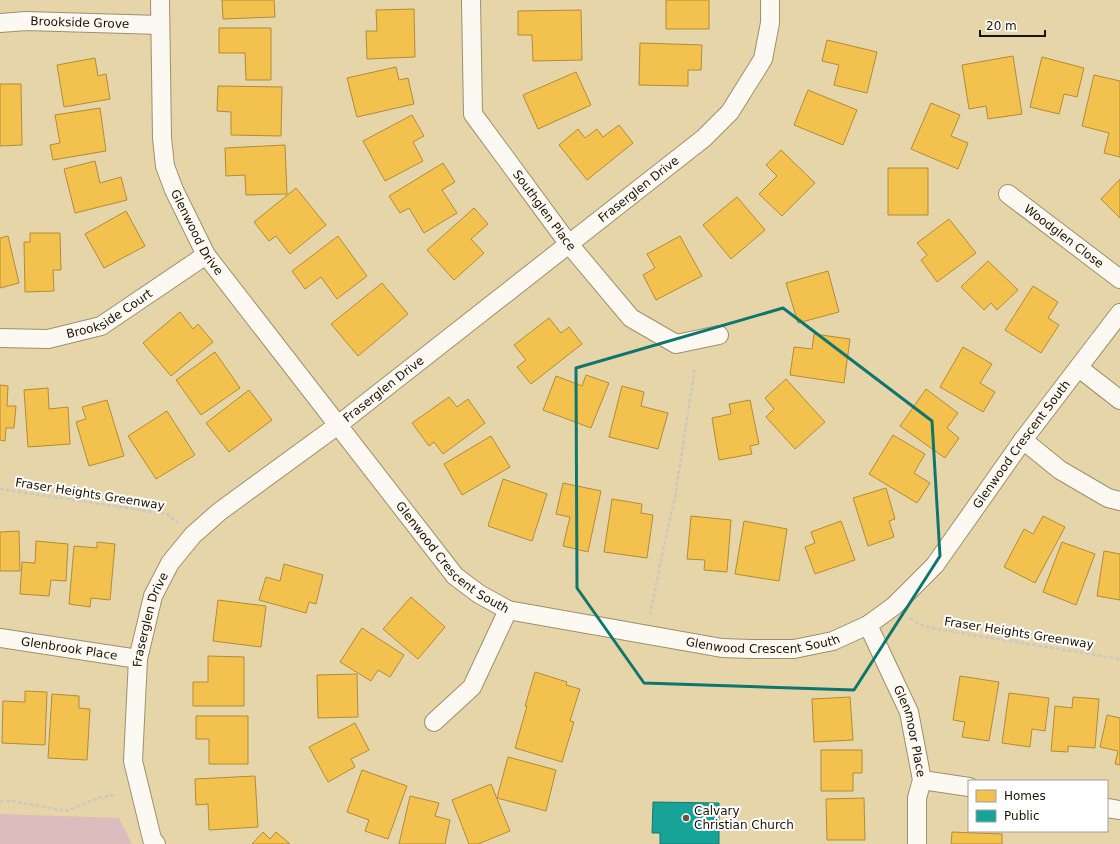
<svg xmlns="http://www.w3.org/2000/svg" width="1120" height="844" viewBox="0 0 1120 844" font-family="'DejaVu Sans',sans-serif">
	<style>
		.green { fill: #dabdbc }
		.homes { fill: #f2c14e; stroke: #b28c37 }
		.public { fill: #17a398; stroke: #18786a }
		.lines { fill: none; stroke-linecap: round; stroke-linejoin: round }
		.street-casing { stroke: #9d906b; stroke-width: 20 }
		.path { stroke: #cec9bd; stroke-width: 2.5; stroke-dasharray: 4 2; stroke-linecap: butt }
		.street { stroke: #fbf9f2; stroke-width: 18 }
		.marked { fill: none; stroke: #0f766e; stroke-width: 3; stroke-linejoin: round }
		.poi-dot { fill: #62563b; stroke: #fff; stroke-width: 1.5 }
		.labels { text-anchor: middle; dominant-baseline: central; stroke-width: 4; stroke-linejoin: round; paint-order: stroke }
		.street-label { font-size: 12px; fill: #1b1200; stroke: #fff }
		.poi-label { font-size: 12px; fill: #1b1200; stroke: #fff; text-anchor: start }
	</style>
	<rect width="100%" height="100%" fill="#e6d5a9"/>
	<path class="green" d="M 0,814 L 119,818 L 132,844 L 0,844 Z"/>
	<path class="homes" d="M 222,0 L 274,0 L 275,17 L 223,19 Z
		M 666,0 L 709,0 L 709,29 L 666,29 Z
		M 414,9 L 415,57 L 367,59 L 366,31 L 377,31 L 376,10 Z
		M 581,10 L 582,60 L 533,61 L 532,35 L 518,35 L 518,11 Z
		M 219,28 L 271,28 L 271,80 L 246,80 L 245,53 L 219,53 Z
		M 827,40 L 877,52 L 867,93 L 834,85 L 839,65 L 822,61 Z
		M 640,43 L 702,45 L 701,70 L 688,70 L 688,86 L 639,85 Z
		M 1013,56 L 1022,114 L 988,119 L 986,106 L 969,109 L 962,65 Z
		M 1042,57 L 1084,68 L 1077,97 L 1064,94 L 1059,114 L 1030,107 Z
		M 95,58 L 98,76 L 106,74 L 110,99 L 64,107 L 57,65 Z
		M 396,67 L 399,80 L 408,78 L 414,104 L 357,117 L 347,78 Z
		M 576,72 L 591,105 L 538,129 L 523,95 Z
		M 1094,75 L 1120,81 L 1120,157 L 1104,153 L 1109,133 L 1082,126 Z
		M 0,84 L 21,84 L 22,145 L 0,146 Z
		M 218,86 L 282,87 L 281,136 L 231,135 L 231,112 L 217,111 Z
		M 808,90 L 857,110 L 843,145 L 794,125 Z
		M 931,103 L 960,115 L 951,136 L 968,143 L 958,169 L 911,149 Z
		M 100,108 L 106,151 L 53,160 L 50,145 L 60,143 L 55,115 Z
		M 412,115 L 424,136 L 413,142 L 423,161 L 385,181 L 363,141 Z
		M 619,125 L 633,143 L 587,180 L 559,145 L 578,129 L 585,138 L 597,129 L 603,137 Z
		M 285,145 L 287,194 L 246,195 L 245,175 L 226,176 L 225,148 Z
		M 781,150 L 815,183 L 782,216 L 759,194 L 777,176 L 766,165 Z
		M 95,161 L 100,183 L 121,177 L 127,200 L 75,213 L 64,169 Z
		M 443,163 L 455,182 L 442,190 L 457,213 L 424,233 L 409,208 L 400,213 L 389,196 Z
		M 888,168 L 928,168 L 928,215 L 888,215 Z
		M 1120,179 L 1120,218 L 1101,199 Z
		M 296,188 L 326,225 L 290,254 L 276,236 L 269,241 L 254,222 Z
		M 737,197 L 765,230 L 731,259 L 703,225 Z
		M 474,208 L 488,224 L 471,239 L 484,253 L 454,280 L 427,250 Z
		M 126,211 L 145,246 L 104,268 L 85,234 Z
		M 949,219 L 976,253 L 937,282 L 921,260 L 927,255 L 917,243 Z
		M 30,233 L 60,233 L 61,270 L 53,270 L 54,291 L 25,292 L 24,242 L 30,242 Z
		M 8,236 L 19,283 L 0,288 L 0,238 Z
		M 338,236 L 367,276 L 337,299 L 321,277 L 305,289 L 292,271 Z
		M 680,236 L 702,276 L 656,300 L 643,275 L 655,268 L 647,254 Z
		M 988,261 L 1018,290 L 997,310 L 991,303 L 984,310 L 961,287 Z
		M 828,271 L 839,312 L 798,323 L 786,283 Z
		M 382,283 L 408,314 L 358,356 L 331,324 Z
		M 1033,286 L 1058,302 L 1048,318 L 1059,325 L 1041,353 L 1005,330 Z
		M 180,312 L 193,329 L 198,324 L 213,342 L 171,376 L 143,343 Z
		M 549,318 L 561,333 L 569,327 L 582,344 L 531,384 L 517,367 L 526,360 L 514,345 Z
		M 814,334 L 850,339 L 844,383 L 790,375 L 794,347 L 812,349 Z
		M 963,347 L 992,364 L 980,383 L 995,392 L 983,412 L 940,387 Z
		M 215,352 L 240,388 L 201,415 L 176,380 Z
		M 586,375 L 609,383 L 591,428 L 543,410 L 556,376 L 582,386 Z
		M 786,379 L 825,422 L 795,449 L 766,417 L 774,409 L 765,398 Z
		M 0,385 L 8,386 L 7,406 L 16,406 L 14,428 L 6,428 L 5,441 L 0,440 Z
		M 622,386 L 644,392 L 641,406 L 668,413 L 658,449 L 609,437 Z
		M 48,388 L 49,409 L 68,407 L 70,444 L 28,447 L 24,390 Z
		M 926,389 L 958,413 L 947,428 L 959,438 L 945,458 L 900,426 Z
		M 249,390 L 272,420 L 229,452 L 206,423 Z
		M 449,397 L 457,407 L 468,399 L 485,423 L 443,454 L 434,442 L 429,446 L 412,423 Z
		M 107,400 L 124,456 L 89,466 L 76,422 L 86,419 L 82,407 Z
		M 750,400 L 759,444 L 750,446 L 752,454 L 719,460 L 712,418 L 731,414 L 729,404 Z
		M 167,411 L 195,455 L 156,479 L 128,436 Z
		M 893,435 L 925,454 L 914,473 L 930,483 L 917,503 L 869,474 Z
		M 491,436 L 510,467 L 462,495 L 444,464 Z
		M 503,479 L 547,494 L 532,541 L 488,526 Z
		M 563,483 L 601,491 L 588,552 L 563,546 L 570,517 L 556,514 Z
		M 886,488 L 895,519 L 889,521 L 894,537 L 868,546 L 853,498 Z
		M 612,499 L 642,504 L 641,513 L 653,515 L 647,558 L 604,552 Z
		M 691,516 L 731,520 L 727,572 L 704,570 L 705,560 L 687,559 Z
		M 1043,516 L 1065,527 L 1035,583 L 1004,567 L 1024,529 L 1033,534 Z
		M 744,521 L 787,529 L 779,581 L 735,574 Z
		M 841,521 L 855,560 L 815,574 L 805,547 L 815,543 L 811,532 Z
		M 19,531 L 20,571 L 0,571 L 0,532 Z
		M 36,541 L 68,544 L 66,581 L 51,580 L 49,596 L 20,594 L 22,562 L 35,563 Z
		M 97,542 L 115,544 L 110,600 L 91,598 L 90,607 L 69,604 L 74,546 L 97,548 Z
		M 1062,542 L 1095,554 L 1076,605 L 1043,592 Z
		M 1104,551 L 1120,554 L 1120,600 L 1097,596 Z
		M 284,564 L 323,575 L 316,604 L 309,602 L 306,613 L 259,600 L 266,577 L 280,581 Z
		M 411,597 L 445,627 L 418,659 L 383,629 Z
		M 218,600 L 266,606 L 261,647 L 213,641 Z
		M 362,628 L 404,655 L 390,677 L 378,670 L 371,681 L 340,662 Z
		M 208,656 L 244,657 L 244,706 L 193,706 L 193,682 L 208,682 Z
		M 535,672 L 567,682 L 566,685 L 580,689 L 570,721 L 574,722 L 562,762 L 515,748 L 527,706 L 525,706 Z
		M 357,674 L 358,717 L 318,718 L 317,675 Z
		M 960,676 L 999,682 L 989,741 L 962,737 L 965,722 L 953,720 Z
		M 25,691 L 47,692 L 45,745 L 2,743 L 3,701 L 25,702 Z
		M 1009,693 L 1049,698 L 1045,731 L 1032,729 L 1030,747 L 1002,743 Z
		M 52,694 L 79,696 L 79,708 L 90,709 L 87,760 L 48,758 Z
		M 850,697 L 853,740 L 814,742 L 812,699 Z
		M 1073,697 L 1099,699 L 1095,748 L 1068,746 L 1068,752 L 1051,751 L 1055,706 L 1072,708 Z
		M 1107,715 L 1120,718 L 1120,765 L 1115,764 L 1118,751 L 1100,747 Z
		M 196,716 L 248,716 L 248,764 L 209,764 L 209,739 L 196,739 Z
		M 355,723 L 369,750 L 351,759 L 355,767 L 328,782 L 309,747 Z
		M 821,750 L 862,750 L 862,773 L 853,773 L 853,791 L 821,791 Z
		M 508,757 L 556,770 L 546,811 L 497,798 Z
		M 362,770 L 407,786 L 388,839 L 365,831 L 369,820 L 347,812 Z
		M 255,776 L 258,827 L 209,830 L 208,804 L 196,805 L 195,779 Z
		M 491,784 L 510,831 L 478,844 L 469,844 L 452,800 Z
		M 410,796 L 439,803 L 435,816 L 450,820 L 445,844 L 399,844 Z
		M 864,798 L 865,840 L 827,840 L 826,799 Z
		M 263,832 L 270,839 L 276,832 L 290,844 L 252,844 Z
		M 952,832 L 1002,834 L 1002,844 L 951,844 Z"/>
	<path class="public" d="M 653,802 L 719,803 L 719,844 L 660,844 L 660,833 L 652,833 Z"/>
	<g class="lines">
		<g class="street-casing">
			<g id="street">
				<path id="s1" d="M 160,0 L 162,138 L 165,166 L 174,190 L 206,255 L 455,576 L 479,594 L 508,610 L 722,648 L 751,649 L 794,649 L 833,641 L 868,625 L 894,606 L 935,565 L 1023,440 L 1120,313"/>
				<path id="s2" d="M 471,0 L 473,114 L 568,243 L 631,318 L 676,344 L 719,335"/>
				<path id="s3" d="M 0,23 L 26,21 L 160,25"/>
				<path id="s4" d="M 1008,194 L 1120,279"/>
				<path id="s5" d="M 0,338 L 48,339 L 101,326 L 206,255"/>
				<path d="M 1079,368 L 1120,400"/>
				<path d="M 1023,440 L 1060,470 L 1108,498 L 1120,501"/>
				<path id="s6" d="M 868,625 L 909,712 L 922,780 L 917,798 L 917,844"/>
				<path id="s7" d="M 0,638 L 138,659"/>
				<path d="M 434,722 L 472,687 L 508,610"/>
				<path d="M 922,780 L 969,787"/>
				<path d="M 1107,808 L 1120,810"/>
				<path id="s8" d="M 156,844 L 152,839 L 133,761 L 138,659 L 153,596 L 170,563 L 193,535 L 219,512 L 338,425 L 704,138 L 730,112 L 763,59 L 770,23 L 770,0"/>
			</g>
		</g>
		<path class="path" d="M 0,489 L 167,514 L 178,523
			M 650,615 L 664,545 L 675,497 L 695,367
			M 910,618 L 921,625 L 942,630 L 1120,659
			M 0,801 L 12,801 L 67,811 L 97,798 L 114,795"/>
		<use href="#street" class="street"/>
	</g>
	<path class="marked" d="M 783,308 L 932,421 L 940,556 L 854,690 L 644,683 L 577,588 L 576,368 Z"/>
	<circle class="poi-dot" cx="686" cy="818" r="4"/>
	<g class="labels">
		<g class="street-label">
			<text stroke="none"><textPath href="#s3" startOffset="80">Brookside Grove</textPath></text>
			<text stroke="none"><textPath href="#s8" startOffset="891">Fraserglen Drive</textPath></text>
			<text stroke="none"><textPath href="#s2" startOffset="234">Southglen Place</textPath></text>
			<text stroke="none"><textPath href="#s1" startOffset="240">Glenwood Drive</textPath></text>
			<text stroke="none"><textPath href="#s4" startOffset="70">Woodglen Close</textPath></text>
			<text stroke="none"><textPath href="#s5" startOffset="115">Brookside Court</textPath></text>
			<text stroke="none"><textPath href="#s8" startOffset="567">Fraserglen Drive</textPath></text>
			<text stroke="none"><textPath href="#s1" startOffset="1340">Glenwood Crescent South</textPath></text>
			<text transform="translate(90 494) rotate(9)">Fraser Heights Greenway</text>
			<text stroke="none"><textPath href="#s1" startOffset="656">Glenwood Crescent South</textPath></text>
			<text stroke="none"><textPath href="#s8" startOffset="230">Fraserglen Drive</textPath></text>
			<text transform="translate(1019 633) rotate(9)">Fraser Heights Greenway</text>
			<text stroke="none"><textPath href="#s1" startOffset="992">Glenwood Crescent South</textPath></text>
			<text stroke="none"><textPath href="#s7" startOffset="70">Glenbrook Place</textPath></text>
			<text stroke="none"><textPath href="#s6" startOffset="115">Glenmoor Place</textPath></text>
		</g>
		<g class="poi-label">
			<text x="694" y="811">Calvary<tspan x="694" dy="14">Christian Church</tspan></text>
		</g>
	</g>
	<rect x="968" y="780" width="140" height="52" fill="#ffffff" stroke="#a4a099"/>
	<rect x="976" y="790" width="20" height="12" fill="#f2c14e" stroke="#a4a099"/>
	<text x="1004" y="800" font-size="12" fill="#1b1200">Homes</text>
	<rect x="976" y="810" width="20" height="12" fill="#17a398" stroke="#a4a099"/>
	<text x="1004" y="820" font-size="12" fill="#1b1200">Public</text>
	<path d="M980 30v6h65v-6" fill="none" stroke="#1b1200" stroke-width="2"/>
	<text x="986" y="30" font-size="12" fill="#1b1200" stroke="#ffffff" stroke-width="3" paint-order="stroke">20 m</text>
</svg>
